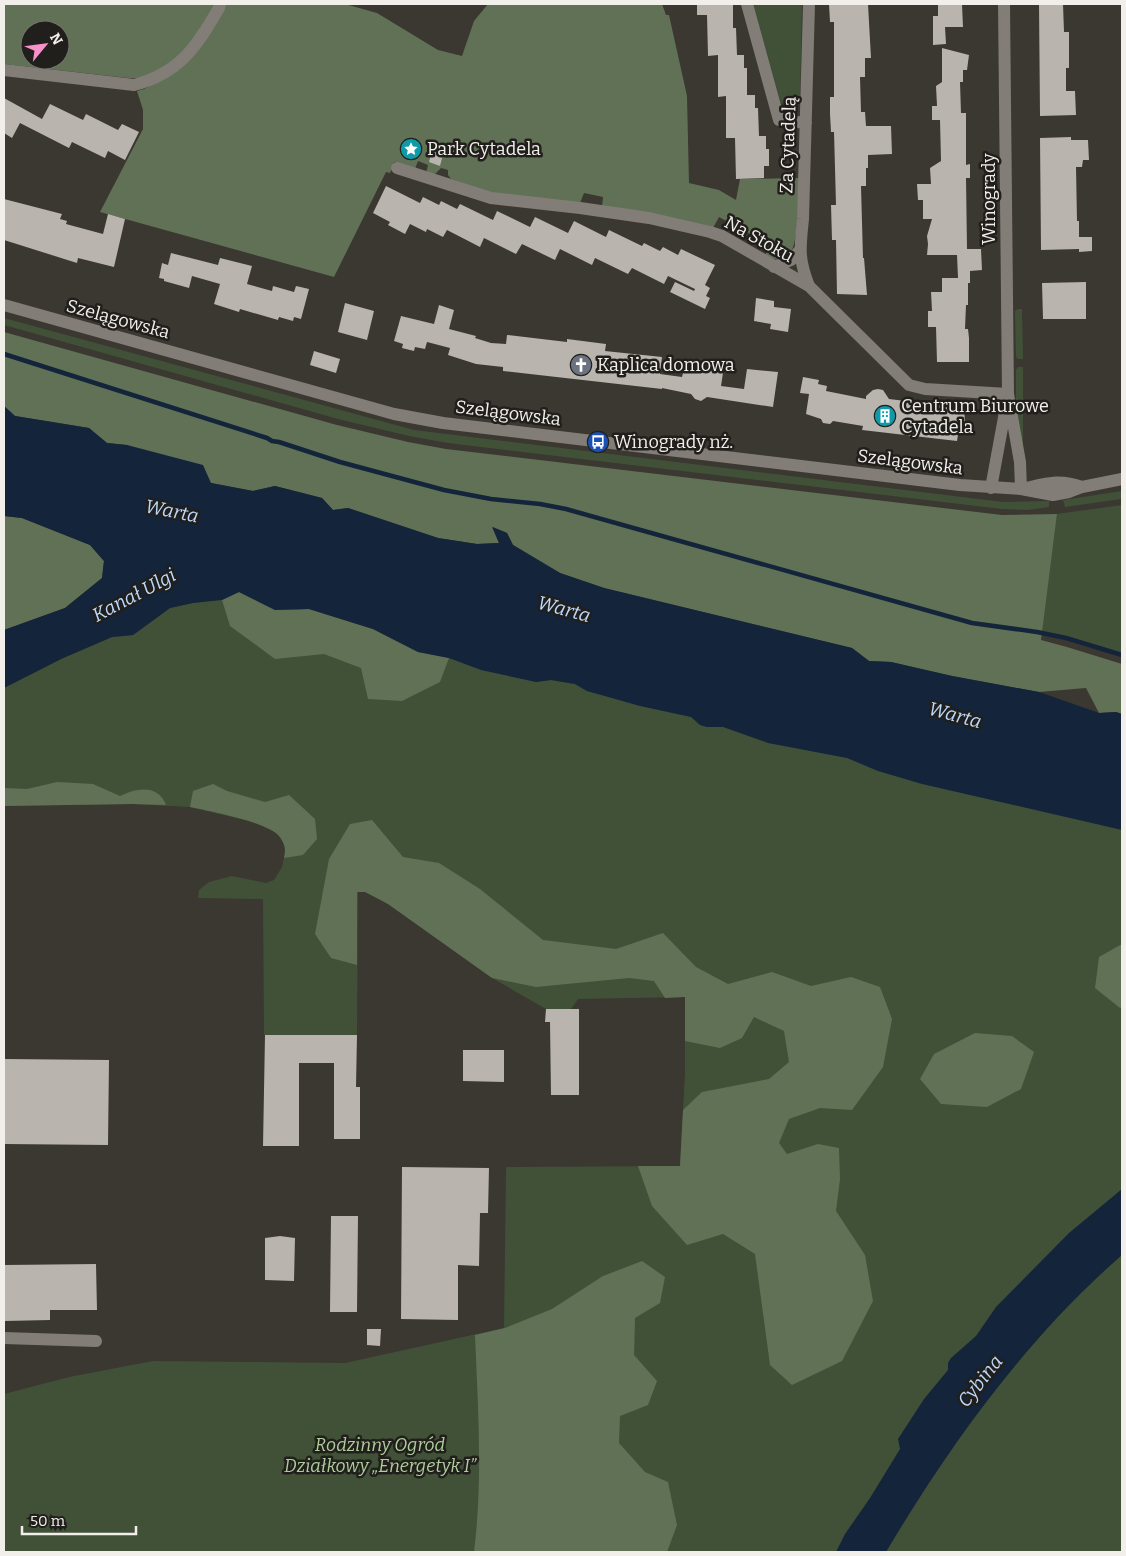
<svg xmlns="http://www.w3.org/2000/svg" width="1126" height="1556" viewBox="0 0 1126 1556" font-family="Bitter,serif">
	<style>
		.green { fill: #415138 }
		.forest { fill: #607156; fill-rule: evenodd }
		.water { fill: #14243a }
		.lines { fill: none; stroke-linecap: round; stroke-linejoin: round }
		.stream { stroke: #14243a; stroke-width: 4.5 }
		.building { fill: #b9b4ad }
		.minor { stroke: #827d76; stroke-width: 12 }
		.labels { text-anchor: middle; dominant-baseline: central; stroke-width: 5; stroke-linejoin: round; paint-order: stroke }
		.street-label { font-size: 18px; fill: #f2efeb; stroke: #211f1c }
		.poi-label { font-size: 18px; fill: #f2efeb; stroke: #211f1c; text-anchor: start }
		.park-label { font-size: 18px; font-style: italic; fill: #afce9c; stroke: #211f1c }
		.water-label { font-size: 19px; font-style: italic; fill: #bcd9fe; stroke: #211f1c }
	</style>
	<rect width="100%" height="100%" fill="#3b3731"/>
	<path class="green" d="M 753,4 L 802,4 L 800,101 C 794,107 789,105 781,103 Z
		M 1018,309 L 1022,309 L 1023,359 L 1018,359 L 1016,357 L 1015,311 Z
		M 4,318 L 414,430 L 1003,502 L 1049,501 L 1049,507 L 1028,510 L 1002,509 L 448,443 L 409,436 L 338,419 L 4,325 Z
		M 1018,367 L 1023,367 L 1023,449 L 1016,411 L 1016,370 Z
		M 1122,491 L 1121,499 L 1065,507 L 1063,500 Z
		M 1122,505 L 1122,657 L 1041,633 L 1057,514 Z
		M 239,592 L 449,658 L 536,682 L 551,680 L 575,684 L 587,691 L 1122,823 L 1122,1189 L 1114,1196 L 855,1552 L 4,1552 L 4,1394 L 69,1377 L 153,1361 L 345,1363 L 504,1328 L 506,1167 L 680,1166 L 685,1073 L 685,997 L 578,999 L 571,1009 L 546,1009 L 492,978 L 388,904 L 365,891 L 358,892 L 357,1035 L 264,1035 L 263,899 L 198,898 L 199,890 L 209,882 L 232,876 L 266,883 L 274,880 L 282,867 L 286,848 L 279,834 L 253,822 L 190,807 L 132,804 L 4,806 L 4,688 L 61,659 L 112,637 L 133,635 L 170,608 Z
		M 1122,1235 L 1122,1552 L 879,1552 L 946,1442 Z"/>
	<path class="forest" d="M 4,4 L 345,4 L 377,13 L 438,50 L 462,56 L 474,21 L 488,4 L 549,4 L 551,5 L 552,4 L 662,4 L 666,15 L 669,15 L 687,96 L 689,183 L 719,190 L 736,200 L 740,179 L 799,178 C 798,193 799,244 790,253 C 783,262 774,260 765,255 L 771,245 L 719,217 L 713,228 L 602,207 L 603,197 L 584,193 L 580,203 L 491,193 L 451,179 L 448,175 L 448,170 L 441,168 L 435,174 L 426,173 L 428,165 L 418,161 L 415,169 L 394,162 L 390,173 L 386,172 L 334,277 L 100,212 L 143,129 L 143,110 L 137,91 L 144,89 L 157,82 L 140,78 L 128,78 L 4,64 ZM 30,30 L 60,30 L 60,60 L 30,60 Z
		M 4,332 L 337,425 L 408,442 L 446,449 L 1002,515 L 1057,514 L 1041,640 L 1067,647 L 1122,664 L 1122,714 L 1116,712 L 1099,713 L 1086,688 L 1039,692 L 952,676 L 891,662 L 869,661 L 852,648 L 604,588 L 560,573 L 513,545 L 507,533 L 493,527 L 499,543 L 477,544 L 438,538 L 348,508 L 333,510 L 322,498 L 275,486 L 253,491 L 211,483 L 127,445 L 107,443 L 89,428 L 15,416 L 4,406 Z
		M 4,516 L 22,518 L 90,545 L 104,561 L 102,578 L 65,608 L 4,630 Z
		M 239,592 L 275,610 L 309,609 L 373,629 L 418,652 L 449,658 L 440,682 L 402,701 L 368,699 L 361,668 L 324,654 L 275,659 L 230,626 L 222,600 Z
		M 57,782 L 93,784 L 120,796 C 137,788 158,784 166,805 L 132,804 L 4,806 L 4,788 L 27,789 Z
		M 213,784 L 227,791 L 265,802 L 289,795 L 315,819 L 317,839 L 303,855 L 284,858 C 286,849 285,844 279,836 C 268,822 209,811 190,807 L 193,791 Z
		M 372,820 L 403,857 L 439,863 L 480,889 L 543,940 L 616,949 L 663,933 L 696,967 L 728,984 L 772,972 L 811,986 L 851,977 L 880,987 L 892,1019 L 883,1067 L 852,1110 L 820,1108 L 789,1119 L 779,1143 L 787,1154 L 818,1144 L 839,1148 L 840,1179 L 836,1211 L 865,1255 L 873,1301 L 842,1361 L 792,1385 L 770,1365 L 755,1254 L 723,1234 L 687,1245 L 652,1206 L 638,1166 L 680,1166 L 683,1110 L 702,1092 L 769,1079 L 789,1062 L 784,1031 L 754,1017 L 742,1038 L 720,1048 L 685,1041 L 685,997 L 665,998 L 654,981 L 629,978 L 536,987 L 492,978 L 388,904 L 365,892 L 357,892 L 357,965 L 331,958 L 315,934 L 329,859 L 350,824 Z
		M 1122,944 L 1122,1007 L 1120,1008 L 1095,988 L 1099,957 Z
		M 975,1033 L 1012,1036 L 1034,1052 L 1021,1089 L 987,1107 L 941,1104 L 920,1079 L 934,1054 Z
		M 642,1261 L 665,1277 L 660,1303 L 635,1318 L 634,1355 L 657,1381 L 648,1405 L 620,1416 L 619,1443 L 645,1472 L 668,1482 L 677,1525 L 667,1552 L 474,1552 C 483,1479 478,1409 475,1335 L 505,1328 L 552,1309 L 603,1276 Z"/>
	<path class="water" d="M 4,406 L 15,416 L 89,428 L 107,443 L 127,445 L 203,465 L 211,483 L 253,491 L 275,486 L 322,498 L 333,510 L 348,508 L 438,538 L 477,544 L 499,543 L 492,527 L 507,533 L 513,545 L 560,573 L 604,588 L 852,648 L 869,661 L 891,662 L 952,676 L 1039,692 L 1099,713 L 1116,712 L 1122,714 L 1122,830 L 922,784 L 878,771 L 847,758 L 768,743 L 723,727 L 707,727 L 700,725 L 691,717 L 640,706 L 587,691 L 575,684 L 551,680 L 536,682 L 481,670 L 449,658 L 418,652 L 373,629 L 309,609 L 275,610 L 239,592 L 222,600 L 193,603 L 170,608 L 133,635 L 112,637 L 61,659 L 4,688 L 4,630 L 65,608 L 102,578 L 104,561 L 90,545 L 22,518 L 4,516 Z
		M 1122,1189 L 1122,1255 C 1026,1339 951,1443 886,1552 L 836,1552 L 845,1534 L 870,1498 L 900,1449 L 898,1439 L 924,1399 L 948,1370 L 948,1363 L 951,1358 L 976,1336 L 996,1307 L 1069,1233 Z"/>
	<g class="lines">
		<path class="stream" d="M 4,354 L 267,438 L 272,441 L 279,442 L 340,462 L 444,490 L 491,499 L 540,504 L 566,509 L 972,623 L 1037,632 L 1066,638 L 1122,655"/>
	</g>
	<path class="building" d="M 697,4 L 733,4 L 733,28 L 736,28 L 737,55 L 744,55 L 744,68 L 747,68 L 747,95 L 755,95 L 755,108 L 758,108 L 759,136 L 766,136 L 766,149 L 769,149 L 769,166 L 764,166 L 764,178 L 736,179 L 735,138 L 726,138 L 726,96 L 718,97 L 718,55 L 708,56 L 707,15 L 697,15 Z
		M 829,4 L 868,4 L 871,58 L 865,58 L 865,77 L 860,77 L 861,112 L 865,112 L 866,126 L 891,126 L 892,154 L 868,155 L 868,168 L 866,168 L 866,186 L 861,186 L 863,258 L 864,258 L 867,295 L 837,294 L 836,240 L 832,240 L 831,205 L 836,205 L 834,132 L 831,132 L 830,114 L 830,97 L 834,97 L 834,22 L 830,22 Z
		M 938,4 L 962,4 L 963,27 L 945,27 L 946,44 L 933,45 L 933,16 L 938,16 Z
		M 1039,4 L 1063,4 L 1064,32 L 1069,32 L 1069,68 L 1066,68 L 1066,91 L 1075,91 L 1076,115 L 1040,116 Z
		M 942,48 L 969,55 L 967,70 L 963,70 L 963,82 L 960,82 L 961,113 L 966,113 L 966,165 L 970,164 L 970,178 L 966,178 L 967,249 L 981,249 L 982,270 L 970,271 L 970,283 L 968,283 L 968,305 L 966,305 L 965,329 L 968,329 L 969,338 L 969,362 L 937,362 L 936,327 L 928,327 L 928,311 L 932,311 L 931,292 L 942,292 L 942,278 L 958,278 L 957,255 L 927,255 L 928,244 L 927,236 L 932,219 L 923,219 L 923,200 L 918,200 L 917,184 L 931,184 L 930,168 L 941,161 L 940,120 L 932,120 L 932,106 L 937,106 L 936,86 L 942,82 Z
		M 4,98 L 42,119 L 50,104 L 83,120 L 86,114 L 118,130 L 122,124 L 139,132 L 125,160 L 108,151 L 105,158 L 72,142 L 69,148 L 20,123 L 12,138 L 4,133 Z
		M 1071,137 L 1071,140 L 1088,140 L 1089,160 L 1083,160 L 1082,167 L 1076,167 L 1077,221 L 1079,221 L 1079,237 L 1092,237 L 1092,251 L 1079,252 L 1079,249 L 1041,250 L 1040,138 Z
		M 432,151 L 443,154 L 440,166 L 429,162 Z
		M 386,186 L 420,203 L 423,197 L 439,205 L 441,201 L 457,209 L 460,204 L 493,220 L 497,211 L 530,227 L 535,217 L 568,233 L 574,221 L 606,237 L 609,230 L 642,246 L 644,243 L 660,251 L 663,247 L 678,255 L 681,249 L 715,265 L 705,285 L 710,288 L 706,296 L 710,298 L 705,309 L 670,292 L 675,282 L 694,291 L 695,289 L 668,276 L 664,284 L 632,268 L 628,274 L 595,258 L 592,265 L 560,249 L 555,260 L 522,244 L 516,254 L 484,238 L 480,247 L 447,230 L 443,237 L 427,229 L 426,232 L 410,224 L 405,234 L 388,225 L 390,222 L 373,213 Z
		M 4,199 L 62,214 L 60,219 L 67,221 L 66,224 L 103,234 L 108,214 L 125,219 L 114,267 L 78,258 L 77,263 L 4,240 Z
		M 171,253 L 218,265 L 220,258 L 252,266 L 247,284 L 272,291 L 273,286 L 294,292 L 296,286 L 309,289 L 301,319 L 294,317 L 293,321 L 279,317 L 278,320 L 240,309 L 239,312 L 214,304 L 220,284 L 192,276 L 189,288 L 164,281 L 164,279 L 159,278 L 162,263 L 168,265 Z
		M 1086,282 L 1086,319 L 1043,319 L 1042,283 Z
		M 756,298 L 774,301 L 774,307 L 791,309 L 788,332 L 770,329 L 771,324 L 754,321 Z
		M 345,303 L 374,311 L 367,340 L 338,332 Z
		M 439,305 L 454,310 L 449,329 L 476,336 L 475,338 L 491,343 L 506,344 L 507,335 L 567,342 L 567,339 L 606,344 L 605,351 L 662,357 L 660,374 L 682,377 L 685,365 L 723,373 L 721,386 L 744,389 L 747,369 L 778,372 L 773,407 L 707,397 L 701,401 L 695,399 L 691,394 L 662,388 L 662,389 L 503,371 L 503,367 L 476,364 L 448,355 L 450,348 L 427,342 L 425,349 L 415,347 L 414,351 L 402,348 L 403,344 L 394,341 L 401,316 L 434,324 Z
		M 314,351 L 340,359 L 336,373 L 310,365 Z
		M 803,377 L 819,380 L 818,384 L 827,386 L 826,391 L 866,399 L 866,396 L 873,390 L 878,389 L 883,390 L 889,399 L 964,408 L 965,422 L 960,422 L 957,441 L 862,430 L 863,426 L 833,421 L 830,424 L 823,423 L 821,419 L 806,414 L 809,394 L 800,393 Z
		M 546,1009 L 579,1009 L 579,1095 L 551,1095 L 550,1022 L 545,1022 Z
		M 265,1035 L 357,1035 L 356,1087 L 360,1087 L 360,1139 L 334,1139 L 334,1063 L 299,1063 L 299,1146 L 263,1146 Z
		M 463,1050 L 504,1050 L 504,1082 L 463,1081 Z
		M 4,1059 L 109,1060 L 108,1145 L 4,1144 Z
		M 402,1167 L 489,1168 L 488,1213 L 480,1213 L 479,1266 L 458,1265 L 458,1320 L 401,1319 Z
		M 331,1216 L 358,1216 L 357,1312 L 330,1312 Z
		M 280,1236 L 295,1238 L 294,1281 L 265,1280 L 265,1238 Z
		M 96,1264 L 97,1310 L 50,1310 L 50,1320 L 5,1321 L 5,1265 Z
		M 367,1329 L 381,1329 L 380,1346 L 367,1345 Z"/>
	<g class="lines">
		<path class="minor" d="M 747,4 L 779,120 L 806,123
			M 809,4 L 803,219 C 800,248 798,258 809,286
			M 1004,4 L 1008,394 L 1020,462 L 1021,489
			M 4,70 L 134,85 C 180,73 197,46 219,8 L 220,4
			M 397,168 L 491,198 L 580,208 L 649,218 L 710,232 L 722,236 L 809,286 L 909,385 L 925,389 L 1008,394
			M 774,267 L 791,260 L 800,250
			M 4,305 L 394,414 L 443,423 L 960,485 L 1021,489 L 1053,495 L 1069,492 L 1082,487 L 1122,479
			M 991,488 L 1007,401
			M 1026,488 C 1048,483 1060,479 1082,487
			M 4,1338 L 96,1341"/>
	</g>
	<defs>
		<g id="sight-disc" transform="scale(1.125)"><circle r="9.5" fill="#0f9aa8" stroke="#211f1c"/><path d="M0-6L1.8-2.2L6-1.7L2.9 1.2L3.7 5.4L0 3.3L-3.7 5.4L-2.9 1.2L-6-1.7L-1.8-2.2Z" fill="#fff"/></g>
		<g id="church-disc" transform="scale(1.125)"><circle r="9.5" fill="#6b7280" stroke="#211f1c"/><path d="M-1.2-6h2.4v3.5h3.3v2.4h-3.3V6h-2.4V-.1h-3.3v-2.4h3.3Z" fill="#fff"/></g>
		<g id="building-disc" transform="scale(1.125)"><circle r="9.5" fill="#0f9aa8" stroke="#211f1c"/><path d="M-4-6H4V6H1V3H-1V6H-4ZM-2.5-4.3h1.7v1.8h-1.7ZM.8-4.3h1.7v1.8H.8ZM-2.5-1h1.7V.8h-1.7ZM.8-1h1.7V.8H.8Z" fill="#fff"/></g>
		<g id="bus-disc" transform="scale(1.125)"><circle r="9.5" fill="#1a4fb4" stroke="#211f1c"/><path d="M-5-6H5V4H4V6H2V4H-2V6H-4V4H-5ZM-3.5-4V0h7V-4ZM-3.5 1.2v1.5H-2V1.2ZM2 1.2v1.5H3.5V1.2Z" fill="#fff"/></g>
	</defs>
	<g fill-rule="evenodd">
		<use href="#sight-disc" x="411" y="149"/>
		<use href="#church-disc" x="581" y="365"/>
		<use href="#building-disc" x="885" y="416"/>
		<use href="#bus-disc" x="598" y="442"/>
	</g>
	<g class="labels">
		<g class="street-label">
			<text transform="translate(788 145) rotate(-88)">Za Cytadelą</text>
			<text transform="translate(989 199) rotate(-90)">Winogrady</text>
			<text transform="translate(759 239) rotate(29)">Na Stoku</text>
			<text transform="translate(118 319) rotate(15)">Szelągowska</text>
			<text transform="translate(508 413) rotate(7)">Szelągowska</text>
			<text transform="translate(910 462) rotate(7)">Szelągowska</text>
		</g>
		<g class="poi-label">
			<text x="427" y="149">Park Cytadela</text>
			<text x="597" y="365">Kaplica domowa</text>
			<text x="901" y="406">Centrum Biurowe<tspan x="901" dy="21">Cytadela</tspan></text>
			<text x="614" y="442">Winogrady nż.</text>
		</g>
		<g class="park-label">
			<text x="380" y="1445">Rodzinny Ogród<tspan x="380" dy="21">Działkowy „Energetyk I”</tspan></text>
		</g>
		<g class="water-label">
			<text transform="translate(172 511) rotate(11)">Warta</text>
			<text transform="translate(134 595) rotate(-28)">Kanał Ulgi</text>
			<text transform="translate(564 609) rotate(15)">Warta</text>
			<text transform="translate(955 715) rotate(15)">Warta</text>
			<text transform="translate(980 1381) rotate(-52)">Cybina</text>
		</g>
	</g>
	<rect width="1126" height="1556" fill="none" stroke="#f2efeb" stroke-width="10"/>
	<g transform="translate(45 45) rotate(61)"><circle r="24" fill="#211f1c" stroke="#75726f"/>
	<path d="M0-4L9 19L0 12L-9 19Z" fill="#f890ca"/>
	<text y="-8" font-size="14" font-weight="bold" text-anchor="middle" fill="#f2efeb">N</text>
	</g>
	<path d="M22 1526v8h114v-8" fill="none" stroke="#f2efeb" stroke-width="2.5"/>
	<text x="30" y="1526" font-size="15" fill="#f2efeb" stroke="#211f1c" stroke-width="4" paint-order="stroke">50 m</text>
</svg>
